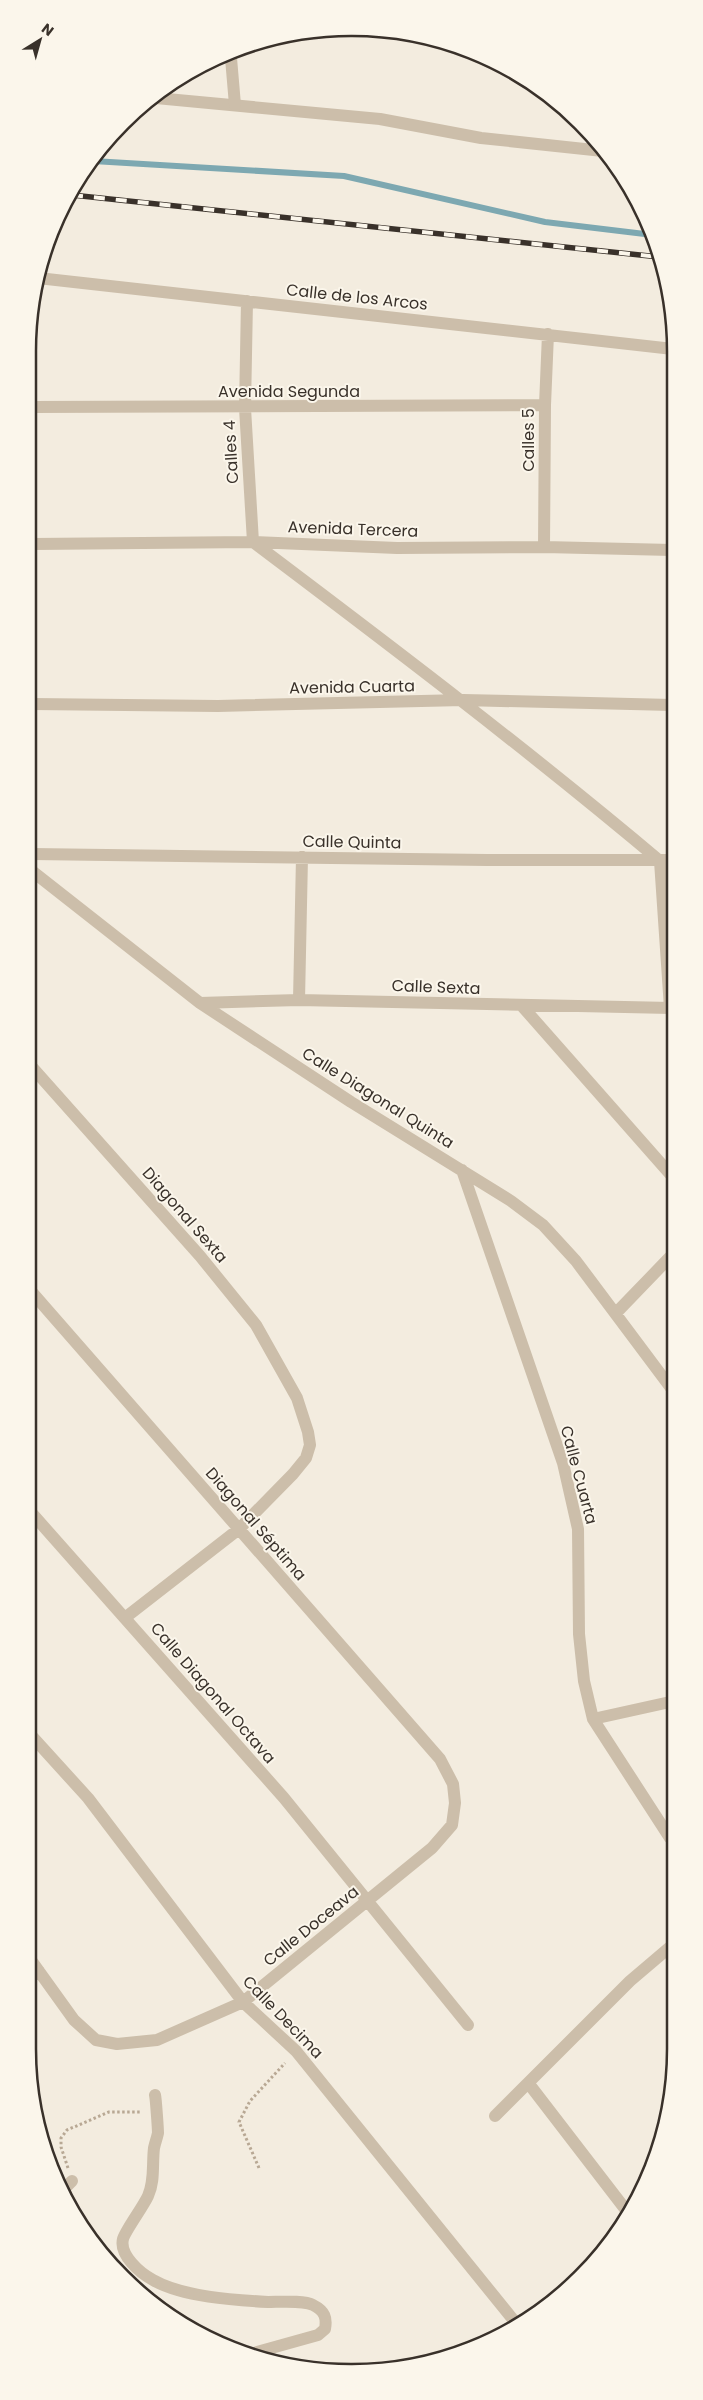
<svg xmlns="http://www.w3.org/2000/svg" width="703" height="2400" viewBox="0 0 703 2400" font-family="Poppins,sans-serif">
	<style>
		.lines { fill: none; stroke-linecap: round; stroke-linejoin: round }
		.stream { stroke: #7da8b1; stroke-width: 6 }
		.path { stroke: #b8a894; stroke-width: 3; stroke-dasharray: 2.5 2.5; stroke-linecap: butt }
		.service { stroke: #ccbeaa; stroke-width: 12 }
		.minor { stroke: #ccbeaa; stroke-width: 12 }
		.rail-casing { stroke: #39312a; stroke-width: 5.5 }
		.rail { stroke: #fbf6eb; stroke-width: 4; stroke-dasharray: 11; stroke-linecap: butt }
		.labels { text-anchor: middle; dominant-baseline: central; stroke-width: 4; stroke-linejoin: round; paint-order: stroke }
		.street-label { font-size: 16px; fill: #39312a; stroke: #fbf6eb }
		.rim { fill: none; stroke: #39312a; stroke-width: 2.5 }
	</style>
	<rect width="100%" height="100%" fill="#f3ecdf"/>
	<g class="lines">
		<path class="stream" d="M 93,161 L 344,176 L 545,222 L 653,235"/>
		<path class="path" d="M 68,2168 L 61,2147 L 61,2138 L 67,2130 L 109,2112 L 142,2112
			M 259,2168 L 239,2122 L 250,2101 L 285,2063"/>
		<path class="service" d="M 156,98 L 380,119 L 481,138 L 603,151
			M 155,2095 C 156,2099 158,2130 158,2133 C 157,2138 155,2143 154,2148 C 152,2164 155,2181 148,2196 C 143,2207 125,2231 123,2239 C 119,2255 140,2273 153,2280 C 183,2297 233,2300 268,2302 C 279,2302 304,2300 313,2305 C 325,2311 327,2318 325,2329 L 318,2335 L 257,2352"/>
		<path class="minor" d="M 231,58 L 235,105
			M 38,278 L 673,349
			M 247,301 L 245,408 L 253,542 C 391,646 528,750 660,861 L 670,1008
			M 33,407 L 545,405
			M 33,544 L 253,542 L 397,548 L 544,547 L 672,550
			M 544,547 L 545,405 L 548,334
			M 32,704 L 218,706 L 463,700 L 672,705
			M 32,854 L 487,860 L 672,860
			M 32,871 L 200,1003 L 351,1102 L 511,1201 L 543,1225 L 576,1261 L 671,1388
			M 299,1000 L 302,857
			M 200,1003 L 299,1000 L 671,1008
			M 522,1006 L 671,1175
			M 31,1066 L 200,1256 L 256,1325 L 297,1398 L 308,1432 L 310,1445 L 306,1458 L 293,1474 L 239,1529 L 126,1617
			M 462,1170 L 563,1463 L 578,1529 L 579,1634 L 584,1681 L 593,1719 L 670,1838
			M 616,1313 L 671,1256
			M 29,1510 L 284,1798 L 468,2025
			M 593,1719 L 670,1702
			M 29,1733 L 88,1798 L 243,2002 L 296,2051 L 515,2322
			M 28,1956 L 74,2020 L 96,2040 L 117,2044 L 157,2040 L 243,2002 L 432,1848 L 452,1825 L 455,1803 L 453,1784 L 440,1759 L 30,1290
			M 28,1979 L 39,1971
			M 529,2084 L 629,2214
			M 495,2116 L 630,1981 L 670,1947
			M 63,2190 L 72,2181"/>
		<g class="rail-casing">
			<path id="rail" d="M 72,195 L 659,257"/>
		</g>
		<use href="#rail" class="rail"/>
	</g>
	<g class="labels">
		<g class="street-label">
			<text transform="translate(357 297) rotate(6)">Calle de los Arcos</text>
			<text x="289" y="391">Avenida Segunda</text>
			<text transform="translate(528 440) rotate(-90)">Calles 5</text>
			<text transform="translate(231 452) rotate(-93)">Calles 4</text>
			<text transform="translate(353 529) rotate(2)">Avenida Tercera</text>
			<text transform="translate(352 687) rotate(-1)">Avenida Cuarta</text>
			<text transform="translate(352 842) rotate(1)">Calle Quinta</text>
			<text transform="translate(436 987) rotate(2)">Calle Sexta</text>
			<text transform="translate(378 1098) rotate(32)">Calle Diagonal Quinta</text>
			<text transform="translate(185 1215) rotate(49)">Diagonal Sexta</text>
			<text transform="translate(579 1475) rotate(75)">Calle Cuarta</text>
			<text transform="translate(256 1524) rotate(49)">Diagonal Séptima</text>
			<text transform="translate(213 1693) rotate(49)">Calle Diagonal Octava</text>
			<text transform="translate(311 1926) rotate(-39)">Calle Doceava</text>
			<text transform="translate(283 2017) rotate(46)">Calle Decima</text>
		</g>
	</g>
	<path d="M0 0H703V2400H0ZM351 36H352A315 315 0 0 1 667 351V2049A315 315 0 0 1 352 2364H351A315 315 0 0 1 36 2049V351A315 315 0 0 1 351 36Z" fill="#fbf6eb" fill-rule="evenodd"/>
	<path class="rim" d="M351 36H352A315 315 0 0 1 667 351V2049A315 315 0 0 1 352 2364H351A315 315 0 0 1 36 2049V351A315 315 0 0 1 351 36Z"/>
	<g transform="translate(40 40) rotate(37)" stroke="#fbf6eb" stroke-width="4" paint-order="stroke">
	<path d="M0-4L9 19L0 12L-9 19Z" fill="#39312a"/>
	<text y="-8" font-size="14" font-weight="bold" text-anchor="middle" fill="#39312a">N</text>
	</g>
</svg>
